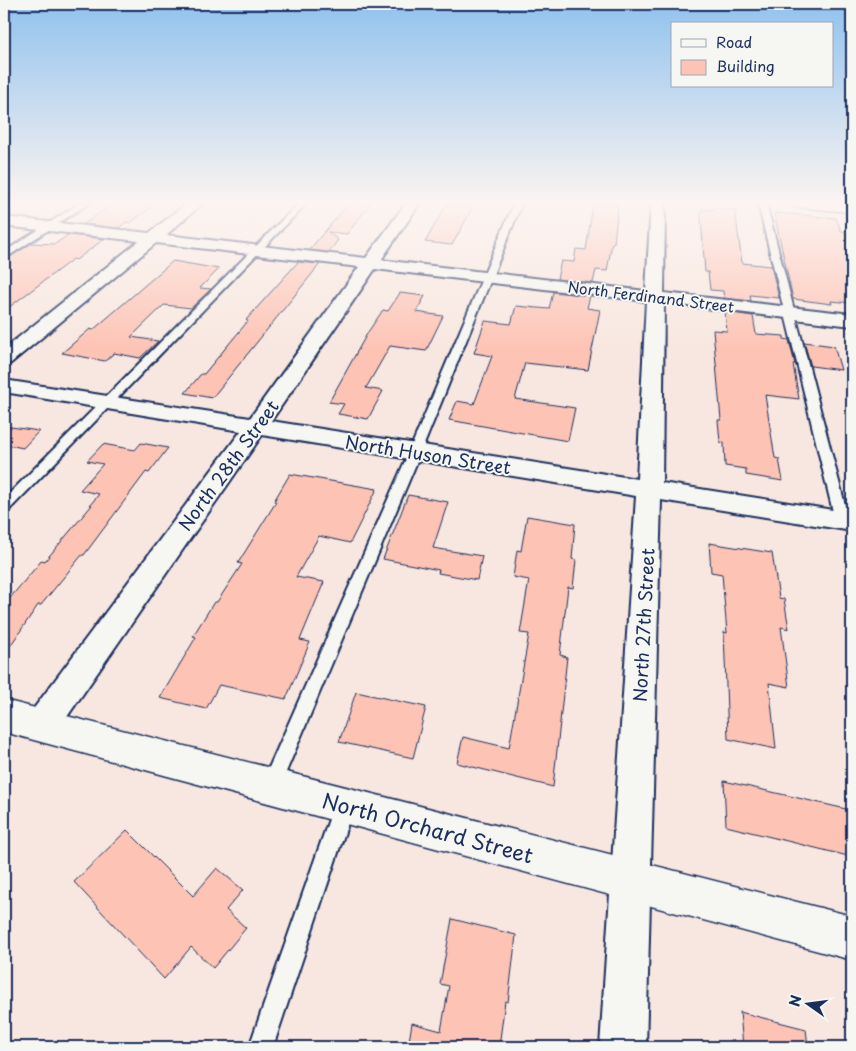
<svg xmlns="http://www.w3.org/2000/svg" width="856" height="1051" viewBox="0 0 856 1051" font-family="'Playpen Sans',sans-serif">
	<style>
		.building { fill: #fdc3b5; stroke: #1b2f5e }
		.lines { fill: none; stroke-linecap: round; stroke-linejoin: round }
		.service-casing { stroke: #1b2f5e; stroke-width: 4 }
		.minor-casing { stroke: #1b2f5e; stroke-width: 4 }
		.tertiary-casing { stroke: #1b2f5e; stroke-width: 3 }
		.service { fill: #f6f6f2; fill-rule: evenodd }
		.minor { fill: #f6f6f2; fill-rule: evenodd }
		.tertiary { fill: #f6f6f2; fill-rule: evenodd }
		.labels { text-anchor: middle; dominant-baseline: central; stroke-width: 4; stroke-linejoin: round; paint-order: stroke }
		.far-street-label { font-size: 15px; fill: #1b2f5e; stroke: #f6f6f2 }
		.street-label { font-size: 18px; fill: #1b2f5e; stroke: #f6f6f2 }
		.near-street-label { font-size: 21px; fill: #1b2f5e; stroke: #f6f6f2 }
	</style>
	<rect width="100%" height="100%" fill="#f8e7e0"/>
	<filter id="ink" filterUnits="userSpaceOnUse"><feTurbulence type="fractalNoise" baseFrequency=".02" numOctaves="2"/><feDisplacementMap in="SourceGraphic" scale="10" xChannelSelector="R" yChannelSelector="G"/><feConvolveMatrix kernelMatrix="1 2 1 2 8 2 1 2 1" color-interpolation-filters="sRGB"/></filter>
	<g filter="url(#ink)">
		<path class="building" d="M 114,203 L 157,203 L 130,223 L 126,222 L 119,228 L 84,224 Z
			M 349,203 L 371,203 L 347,234 L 328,232 L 338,240 L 329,252 L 309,250 Z
			M 593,203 L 618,205 L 614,243 L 612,243 L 607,271 L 596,270 L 593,283 L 557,279 L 561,261 L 574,262 L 576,249 L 586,250 Z
			M 447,204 L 473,207 L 452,245 L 425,242 Z
			M 713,208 L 735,210 L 742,263 L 771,266 L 779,298 L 750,295 L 751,301 L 724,298 L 723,291 L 710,290 L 708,272 L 705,272 L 701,218 L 702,209 L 713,210 Z
			M 774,213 L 836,218 L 841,231 L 844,231 L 852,249 L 852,303 L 831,301 L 832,304 L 793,299 Z
			M 68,235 L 104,239 L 76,260 L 73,259 L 4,311 L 4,261 L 32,243 L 55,244 Z
			M 173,261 L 219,269 L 200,288 L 211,289 L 191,308 L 164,305 L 131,337 L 158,341 L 140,358 L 114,353 L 105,361 L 62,353 L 90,329 L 93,330 Z
			M 298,262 L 320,264 L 212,398 L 185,393 L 201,374 L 204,374 L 248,321 L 246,320 Z
			M 553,292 L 590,296 L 587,308 L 600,310 L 588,370 L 525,363 L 515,399 L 575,408 L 568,441 L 449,420 L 457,401 L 474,404 L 492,356 L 474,353 L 485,321 L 511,324 L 516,306 L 549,309 Z
			M 400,293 L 425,296 L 416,312 L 443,316 L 426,351 L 390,346 L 366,388 L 383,391 L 368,419 L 338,414 L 344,404 L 329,402 L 368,332 L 383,310 L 388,311 Z
			M 725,312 L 753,316 L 756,334 L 784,336 L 784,339 L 789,340 L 795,364 L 793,364 L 799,399 L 765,395 L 775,458 L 779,459 L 783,481 L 746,475 L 746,469 L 725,466 L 724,443 L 720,442 L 718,420 L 721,420 L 713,330 L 727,331 Z
			M 804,342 L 834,346 L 841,370 L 811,366 Z
			M 4,426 L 39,431 L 23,448 L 4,444 Z
			M 141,443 L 168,448 L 149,473 L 146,472 L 84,555 L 82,555 L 41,605 L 38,605 L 4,655 L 4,605 L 42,560 L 45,561 L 92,505 L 90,505 L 99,494 L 80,490 L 103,464 L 87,461 L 103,444 L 135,450 Z
			M 290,474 L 377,489 L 350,543 L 319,536 L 296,577 L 324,582 L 300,640 L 310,642 L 286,699 L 219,685 L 206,709 L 160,698 L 196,637 L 193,636 L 214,602 L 217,602 L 242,564 L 238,563 L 276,502 L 274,501 Z
			M 408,495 L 448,502 L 433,548 L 482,556 L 477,580 L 438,573 L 439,570 L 383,559 Z
			M 527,516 L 575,524 L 572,559 L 576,560 L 573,588 L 568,587 L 560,655 L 567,657 L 553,787 L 457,763 L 463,737 L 509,748 L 529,634 L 520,633 L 529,580 L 513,577 L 517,550 L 521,551 Z
			M 709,543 L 772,553 L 779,598 L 784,599 L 789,629 L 781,627 L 789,687 L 769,683 L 776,749 L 728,739 L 724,632 L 727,633 L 722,574 L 711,572 Z
			M 356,692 L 426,707 L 413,758 L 339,742 Z
			M 724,781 L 846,809 L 852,844 L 852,857 L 726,826 Z
			M 127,830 L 193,896 L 217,868 L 243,890 L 226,910 L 246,928 L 213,968 L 191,947 L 164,979 L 74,882 Z
			M 452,919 L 516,935 L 508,1002 L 505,1001 L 499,1047 L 408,1047 L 412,1023 L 441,1031 L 449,986 L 440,984 Z
			M 740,1012 L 806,1029 L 808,1047 L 743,1047 Z"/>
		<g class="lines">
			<g class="service-casing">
				<path id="service" d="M 80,203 L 89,203 L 4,259 L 4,252 Z
					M 299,203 L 307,203 L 9,510 L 4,512 L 4,499 Z
					M 514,203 L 522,203 L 421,452 L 278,791 L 271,794 L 264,791 L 262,785 L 264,779 L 409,452 Z
					M 758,203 L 766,203 L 849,520 L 847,523 L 837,523 L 835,520 Z
					M 344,795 L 351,798 L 354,805 L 273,1047 L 249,1047 L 334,805 L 337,798 Z"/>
			</g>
			<g class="minor-casing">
				<path id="minor" d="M 187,203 L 203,203 L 166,235 L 366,258 L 406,203 L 420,203 L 381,260 L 646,291 L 651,203 L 665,203 L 664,293 L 852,314 L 852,326 L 664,303 L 662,483 L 852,513 L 852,531 L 661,500 L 646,1047 L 600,1047 L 636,496 L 262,435 L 53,737 L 41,741 L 29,737 L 24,726 L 29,715 L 241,431 L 4,392 L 4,380 L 250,418 L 359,267 L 156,243 L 11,363 L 4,365 L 4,349 L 139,241 L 4,226 L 4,217 L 149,233 ZM 375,269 L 646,301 L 637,479 L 271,421 Z
					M 792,203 L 852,204 L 852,212 L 799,207 L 794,206 Z"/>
			</g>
			<g class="tertiary-casing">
				<path id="tertiary" d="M 4,700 L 852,916 L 852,960 L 4,732 Z"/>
			</g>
			<use href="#service" class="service"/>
			<use href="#minor" class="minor"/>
			<use href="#tertiary" class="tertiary"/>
		</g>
	</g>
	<linearGradient id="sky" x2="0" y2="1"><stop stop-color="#91c2ee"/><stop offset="0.58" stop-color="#fcf4f1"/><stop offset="1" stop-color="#fcf4f1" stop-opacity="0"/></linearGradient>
	<rect width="856" height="350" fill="url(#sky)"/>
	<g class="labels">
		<g class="far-street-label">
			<text transform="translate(651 296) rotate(7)">North Ferdinand Street</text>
		</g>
		<g class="street-label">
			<text transform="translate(428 454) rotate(9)">North Huson Street</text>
			<text transform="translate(228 465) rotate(-54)">North 28th Street</text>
			<text transform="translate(643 625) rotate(-87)">North 27th Street</text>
		</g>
		<g class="near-street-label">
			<text transform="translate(428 827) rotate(15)">North Orchard Street</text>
		</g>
	</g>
	<rect width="856" height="1051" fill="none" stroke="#f6f6f2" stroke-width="20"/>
	<rect x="10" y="10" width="836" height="1031" fill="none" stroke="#1b2f5e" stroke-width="2" filter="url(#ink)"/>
	<rect x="671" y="22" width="162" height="65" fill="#f6f6f2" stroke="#9ea6b7"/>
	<rect x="681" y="39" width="25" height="8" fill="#f6f6f2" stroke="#9ea6b7"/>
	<text x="716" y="48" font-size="15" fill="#1b2f5e">Road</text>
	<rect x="681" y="60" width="25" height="15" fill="#fdc3b5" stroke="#9ea6b7"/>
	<text x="716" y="72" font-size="15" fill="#1b2f5e">Building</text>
	<g transform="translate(808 1004) rotate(284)" stroke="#f6f6f2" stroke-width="4" paint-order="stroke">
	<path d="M0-4L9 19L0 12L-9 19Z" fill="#1b2f5e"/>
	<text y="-8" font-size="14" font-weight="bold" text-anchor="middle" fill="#1b2f5e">N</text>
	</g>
</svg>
